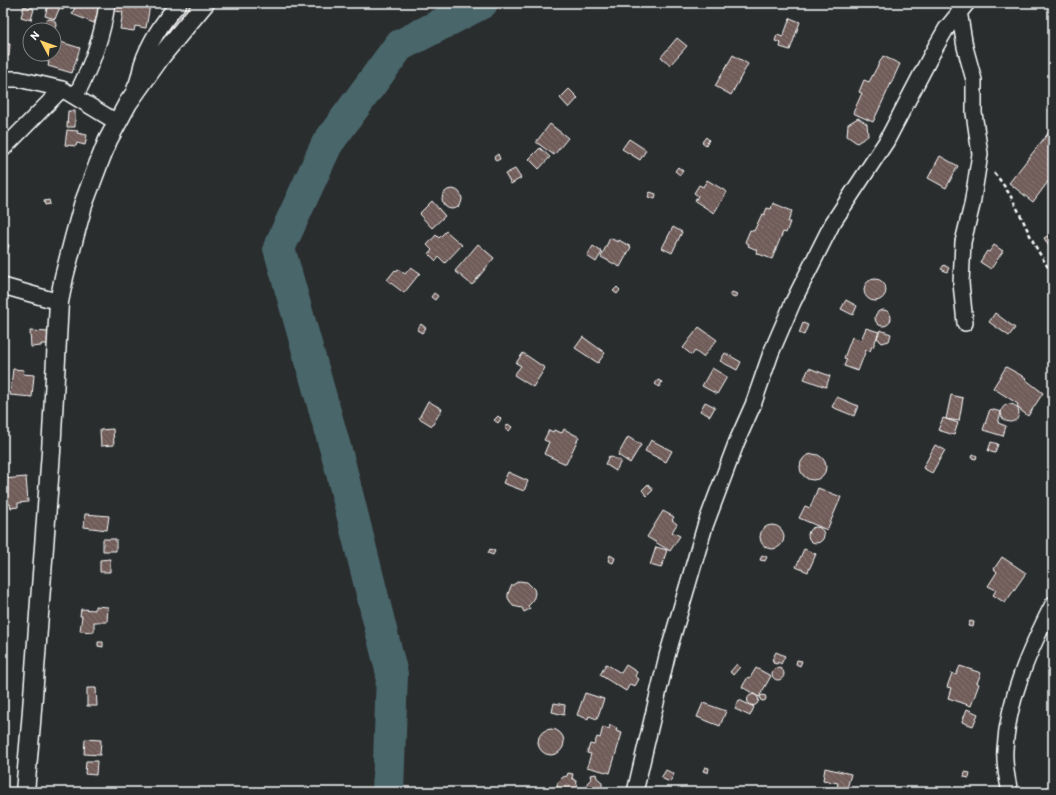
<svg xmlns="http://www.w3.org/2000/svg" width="1056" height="795" viewBox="0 0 1056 795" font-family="Itim,sans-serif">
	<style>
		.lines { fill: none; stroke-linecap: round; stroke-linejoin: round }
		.river { stroke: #48666b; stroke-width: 32 }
		.building { fill: url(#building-back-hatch); stroke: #fff }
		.minor-casing { stroke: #fff; stroke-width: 18 }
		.tertiary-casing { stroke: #fff; stroke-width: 21 }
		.path { stroke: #fff; stroke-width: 2.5; stroke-dasharray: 4 3; stroke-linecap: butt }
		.minor { stroke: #2a2d2e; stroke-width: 15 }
		.tertiary { stroke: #2a2d2e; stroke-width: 18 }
	</style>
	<defs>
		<pattern id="building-back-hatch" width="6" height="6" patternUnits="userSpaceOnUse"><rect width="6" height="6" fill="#6f5c59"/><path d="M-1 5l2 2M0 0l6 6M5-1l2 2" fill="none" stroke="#857472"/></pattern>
	</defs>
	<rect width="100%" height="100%" fill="#2a2d2e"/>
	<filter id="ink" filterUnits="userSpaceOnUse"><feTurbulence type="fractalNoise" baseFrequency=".025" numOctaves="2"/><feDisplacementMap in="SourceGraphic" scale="8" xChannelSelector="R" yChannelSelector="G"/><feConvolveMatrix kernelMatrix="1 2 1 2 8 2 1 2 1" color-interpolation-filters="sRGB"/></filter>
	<g filter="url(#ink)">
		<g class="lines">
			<path class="river" d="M 388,792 L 392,674 L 340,465 L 279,248 L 327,144 L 399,46 L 482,3"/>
		</g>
		<path class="building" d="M 51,3 L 65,4 L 63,10 L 59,9 L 55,19 L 45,16 L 48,5 L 50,6 Z
			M 77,3 L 91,3 L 101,7 L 94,23 L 72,14 Z
			M 116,3 L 139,3 L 150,5 L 146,28 L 135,26 L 134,31 L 120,29 L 123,12 L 115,11 Z
			M 24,6 L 34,9 L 31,20 L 21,17 Z
			M 790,18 L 800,22 L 790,50 L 780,47 L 781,43 L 775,41 L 777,35 L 783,37 Z
			M44 25a6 6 0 1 1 12 0a6 6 0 1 1-12 0Z
			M 677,38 L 687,46 L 670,65 L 661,57 Z
			M 54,40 L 80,48 L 72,73 L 48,66 L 49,62 L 38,59 L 40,54 L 54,54 Z
			M 3,44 L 10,44 L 9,56 L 3,56 Z
			M 733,55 L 748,64 L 731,95 L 715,86 Z
			M 883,56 L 900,64 L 873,122 L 853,113 L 862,93 L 859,92 L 864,80 L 869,82 Z
			M 569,89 L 578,98 L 569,108 L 560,98 Z
			M 68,111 L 75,111 L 75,127 L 67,127 Z
			M 858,118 L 867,124 L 868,136 L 857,143 L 847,136 L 848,124 Z
			M 550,124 L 568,138 L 554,155 L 536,142 Z
			M 1053,127 L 1053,175 L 1033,202 L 1009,183 Z
			M 67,130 L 78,131 L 77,133 L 87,135 L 85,145 L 77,143 L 76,146 L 65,145 Z
			M 706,137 L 709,140 L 706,145 L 702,142 Z
			M 629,139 L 646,150 L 640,160 L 622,149 Z
			M 540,148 L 550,157 L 539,169 L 529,159 Z
			M 498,154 L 500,159 L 496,161 L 494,157 Z
			M 940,156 L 958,166 L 946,188 L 928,178 Z
			M 678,167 L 683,171 L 680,175 L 675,171 Z
			M 515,169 L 521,178 L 511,184 L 505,174 Z
			M 707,180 L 727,192 L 714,213 L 695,201 L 698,196 L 694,193 L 699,185 L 703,187 Z
			M442 199a10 10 0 1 1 20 0a10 10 0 1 1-20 0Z
			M 650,192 L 656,194 L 655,199 L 648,197 Z
			M 49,200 L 50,204 L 45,205 L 44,201 Z
			M 432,201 L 445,216 L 432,228 L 419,214 Z
			M 773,203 L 792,211 L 788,222 L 790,222 L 786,233 L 783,232 L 772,259 L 756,253 L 757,250 L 748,246 L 749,244 L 745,242 L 750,230 L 754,231 L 762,214 L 764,215 L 767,208 L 771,209 Z
			M 673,227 L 682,232 L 672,253 L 662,248 Z
			M 446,231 L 462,245 L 445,263 L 439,257 L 436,261 L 429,254 L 432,250 L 427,245 L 436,235 L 439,238 Z
			M 1053,233 L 1053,250 L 1052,251 L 1044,238 Z
			M 610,238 L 618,242 L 619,240 L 631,247 L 620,267 L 601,257 Z
			M 3,243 L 9,245 L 3,264 Z
			M 478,244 L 494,258 L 472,285 L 455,271 Z
			M 994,245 L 1003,251 L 991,269 L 980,262 L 987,251 L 989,252 Z
			M 593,246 L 602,252 L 596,262 L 587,256 Z
			M 944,265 L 949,268 L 947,272 L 941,269 Z
			M 411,267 L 420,273 L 404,293 L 387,280 L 395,270 L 396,271 L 398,269 L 405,274 Z
			M864 290a11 11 0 1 1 22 0a11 11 0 1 1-22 0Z
			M 617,287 L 620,290 L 617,294 L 613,291 Z
			M 732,292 L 737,294 L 735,298 L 730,296 Z
			M 434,293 L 438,296 L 435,300 L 431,297 Z
			M 846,300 L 857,306 L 853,315 L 841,309 Z
			M875 318a8 8 0 1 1 16 0a8 8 0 1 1-16 0Z
			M 995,313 L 1015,328 L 1009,336 L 989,322 Z
			M 803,323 L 808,325 L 804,335 L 799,333 Z
			M 421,324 L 426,328 L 422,333 L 417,330 Z
			M 699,327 L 717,340 L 703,357 L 695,351 L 692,355 L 683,348 Z
			M 866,328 L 879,332 L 873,347 L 872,346 L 870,351 L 866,350 L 858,371 L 844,366 L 847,359 L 844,358 L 852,337 L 861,340 Z
			M 880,330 L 891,334 L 889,341 L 882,343 L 877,338 Z
			M 30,331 L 49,332 L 49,344 L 41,344 L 41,346 L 31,347 Z
			M 583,337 L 605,353 L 598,363 L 575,348 Z
			M 523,353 L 545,368 L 533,387 L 514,375 L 521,366 L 516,363 Z
			M 725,353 L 741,362 L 737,370 L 720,361 Z
			M 1006,367 L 1026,378 L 1025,379 L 1043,393 L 1028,416 L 1019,409 L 1017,406 L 1018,404 L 993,388 Z
			M 712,368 L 727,377 L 717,394 L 702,386 Z
			M 809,368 L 830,376 L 826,387 L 804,379 Z
			M 13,369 L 24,370 L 23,374 L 34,375 L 32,397 L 10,395 Z
			M 658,380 L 662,382 L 659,387 L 655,384 Z
			M 951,395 L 963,398 L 959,421 L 946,419 Z
			M 837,397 L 858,406 L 854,416 L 832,407 Z
			M 428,401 L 442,409 L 432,426 L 419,418 Z
			M 705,402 L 715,407 L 710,416 L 700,411 Z
			M1001 413a9 9 0 1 1 18 0a9 9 0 1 1-18 0Z
			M 990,409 L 1001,412 L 998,423 L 1006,426 L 1003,436 L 983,430 Z
			M 498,416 L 501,419 L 498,423 L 494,420 Z
			M 943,418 L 958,423 L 954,435 L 938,430 Z
			M 508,424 L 512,427 L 509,431 L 505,428 Z
			M 113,429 L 114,445 L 101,446 L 100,430 Z
			M 564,429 L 579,437 L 566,464 L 544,454 L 549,442 L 544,440 L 549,430 L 553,432 L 554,430 L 562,433 Z
			M 628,437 L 641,445 L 630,463 L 618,455 Z
			M 651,440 L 672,451 L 666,462 L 645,451 Z
			M 991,442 L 998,444 L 995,453 L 988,451 Z
			M 935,445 L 945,450 L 932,473 L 923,468 Z
			M800 467a13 13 0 1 1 26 0a13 13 0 1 1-26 0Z
			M 973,454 L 977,456 L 976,459 L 972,458 Z
			M 609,456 L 621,461 L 616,471 L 605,464 Z
			M 508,472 L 528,481 L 524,491 L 503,483 Z
			M 26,477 L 28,502 L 18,503 L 18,507 L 11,508 L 10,504 L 4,504 L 3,479 Z
			M 648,484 L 653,490 L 647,496 L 642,490 Z
			M 818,488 L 841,497 L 827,530 L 799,518 L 805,506 L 810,508 Z
			M 663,511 L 674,517 L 672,520 L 677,524 L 672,532 L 680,536 L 670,551 L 647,537 Z
			M 85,514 L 109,516 L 107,530 L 84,527 Z
			M760 537a12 12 0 1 1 24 0a12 12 0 1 1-24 0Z
			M808 535a8 8 0 1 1 16 0a8 8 0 1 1-16 0Z
			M 103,539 L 116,539 L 116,551 L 103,551 Z
			M 656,547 L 667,550 L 661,568 L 650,565 Z
			M 490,549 L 495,551 L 493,555 L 488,553 Z
			M 804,549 L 816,554 L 808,572 L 796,567 Z
			M 610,555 L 615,558 L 613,563 L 608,561 Z
			M 762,555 L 767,557 L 765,561 L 760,560 Z
			M 1002,557 L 1026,573 L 1005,603 L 993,595 L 996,590 L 988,586 L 997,572 L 994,569 Z
			M 110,559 L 110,572 L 100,572 L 100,560 Z
			M 519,581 L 527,582 L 534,589 L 535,593 L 533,601 L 528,606 L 530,609 L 524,612 L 522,608 L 513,606 L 508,598 L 508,594 L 511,586 Z
			M 95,606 L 108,607 L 107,622 L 94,622 L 94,632 L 80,631 L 82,616 L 80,616 L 81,609 L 95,610 Z
			M 970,621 L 974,622 L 973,627 L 968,626 Z
			M 98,642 L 103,642 L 103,647 L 98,646 Z
			M 776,652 L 785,656 L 781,664 L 778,662 L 777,664 L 773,663 L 774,661 L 772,660 Z
			M 797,660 L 802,661 L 800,666 L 796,664 Z
			M 606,664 L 621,673 L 626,665 L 637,672 L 635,676 L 639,679 L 635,686 L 630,684 L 626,691 L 600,675 Z
			M 737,664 L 740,667 L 733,675 L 730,672 Z
			M 960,666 L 981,673 L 977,683 L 979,684 L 971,706 L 948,698 L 951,688 L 947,687 L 952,673 L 956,675 Z
			M772 674a6 6 0 1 1 12 0a6 6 0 1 1-12 0Z
			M 756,668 L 771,676 L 759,697 L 742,687 L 748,677 L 750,678 Z
			M 87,688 L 96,688 L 97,706 L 87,706 Z
			M 585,693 L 604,699 L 597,719 L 589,716 L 588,719 L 577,715 Z
			M747.5 700a5.5 5.5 0 1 1 11 0a5.5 5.5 0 1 1-11 0Z
			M760 698a3 3 0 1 1 6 0a3 3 0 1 1-6 0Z
			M 739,700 L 754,707 L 750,716 L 735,709 Z
			M 554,703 L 565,705 L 564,715 L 552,712 Z
			M 703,703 L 726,711 L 720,726 L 697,717 Z
			M 967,709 L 978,714 L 973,726 L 962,722 Z
			M 610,725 L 617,728 L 616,731 L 622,733 L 610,773 L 587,767 L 591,754 L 587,753 L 590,744 L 594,745 L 597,737 L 600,738 L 603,727 L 609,729 Z
			M538 742a13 13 0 1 1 26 0a13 13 0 1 1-26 0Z
			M 85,739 L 101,740 L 100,755 L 84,754 Z
			M 86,761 L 97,761 L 96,775 L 85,774 Z
			M 705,767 L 709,768 L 708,773 L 703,771 Z
			M 825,768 L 851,774 L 846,792 L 836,792 L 838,783 L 823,780 Z
			M 666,770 L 674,774 L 670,782 L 661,778 Z
			M 965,772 L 970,773 L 969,778 L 964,777 Z
			M 568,773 L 573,774 L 572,778 L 576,781 L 578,787 L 578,791 L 558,792 L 557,785 L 558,782 L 563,777 L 567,776 Z
			M 596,774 L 597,778 L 602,782 L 602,789 L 599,792 L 591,792 L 588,788 L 587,783 L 591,779 L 590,775 Z
			M 101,788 L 101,792 L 85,792 L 85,789 Z"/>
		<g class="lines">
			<g class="minor-casing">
				<path id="minor" d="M 959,11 L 965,47 L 974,80 L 974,113 L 980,154 L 972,205 L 963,242 L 961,283 L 965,323
					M 3,79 L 18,79 L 62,89 L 118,123
					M 135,88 C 139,81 140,72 142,64 C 149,43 164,20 179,3
					M 75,97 C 91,67 103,37 107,3
					M 3,149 L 62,89
					M 3,286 L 59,302
					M 635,792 L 667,656 L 705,526 L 737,441 L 753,405 L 771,353 L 793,302 L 832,224 L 886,142 L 935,48 L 946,29 L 967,3
					M 1010,792 C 1007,779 1004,763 1005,749 C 1008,698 1030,649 1053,604"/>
			</g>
			<g class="tertiary-casing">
				<path id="tertiary" d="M 25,792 L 31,723 L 51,452 L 59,302 L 64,277 L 74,238 L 83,205 L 98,165 L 108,140 L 128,103 L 162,55 L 205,3"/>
			</g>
			<path class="path" d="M 994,173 C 1014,195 1023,223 1037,249 C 1042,258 1048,267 1053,276"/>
			<use href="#minor" class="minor"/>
			<use href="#tertiary" class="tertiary"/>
		</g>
	</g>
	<rect width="1056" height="795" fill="none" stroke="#2a2d2e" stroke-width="16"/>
	<rect x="8" y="8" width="1040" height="779" fill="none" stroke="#fff" stroke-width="1.5" filter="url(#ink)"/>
	<g transform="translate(42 42) rotate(311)"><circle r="19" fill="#2a2d2e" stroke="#7f8182"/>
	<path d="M0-3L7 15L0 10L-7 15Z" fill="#ffd166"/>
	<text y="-6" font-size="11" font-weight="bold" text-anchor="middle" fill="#ffffff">N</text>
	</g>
</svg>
